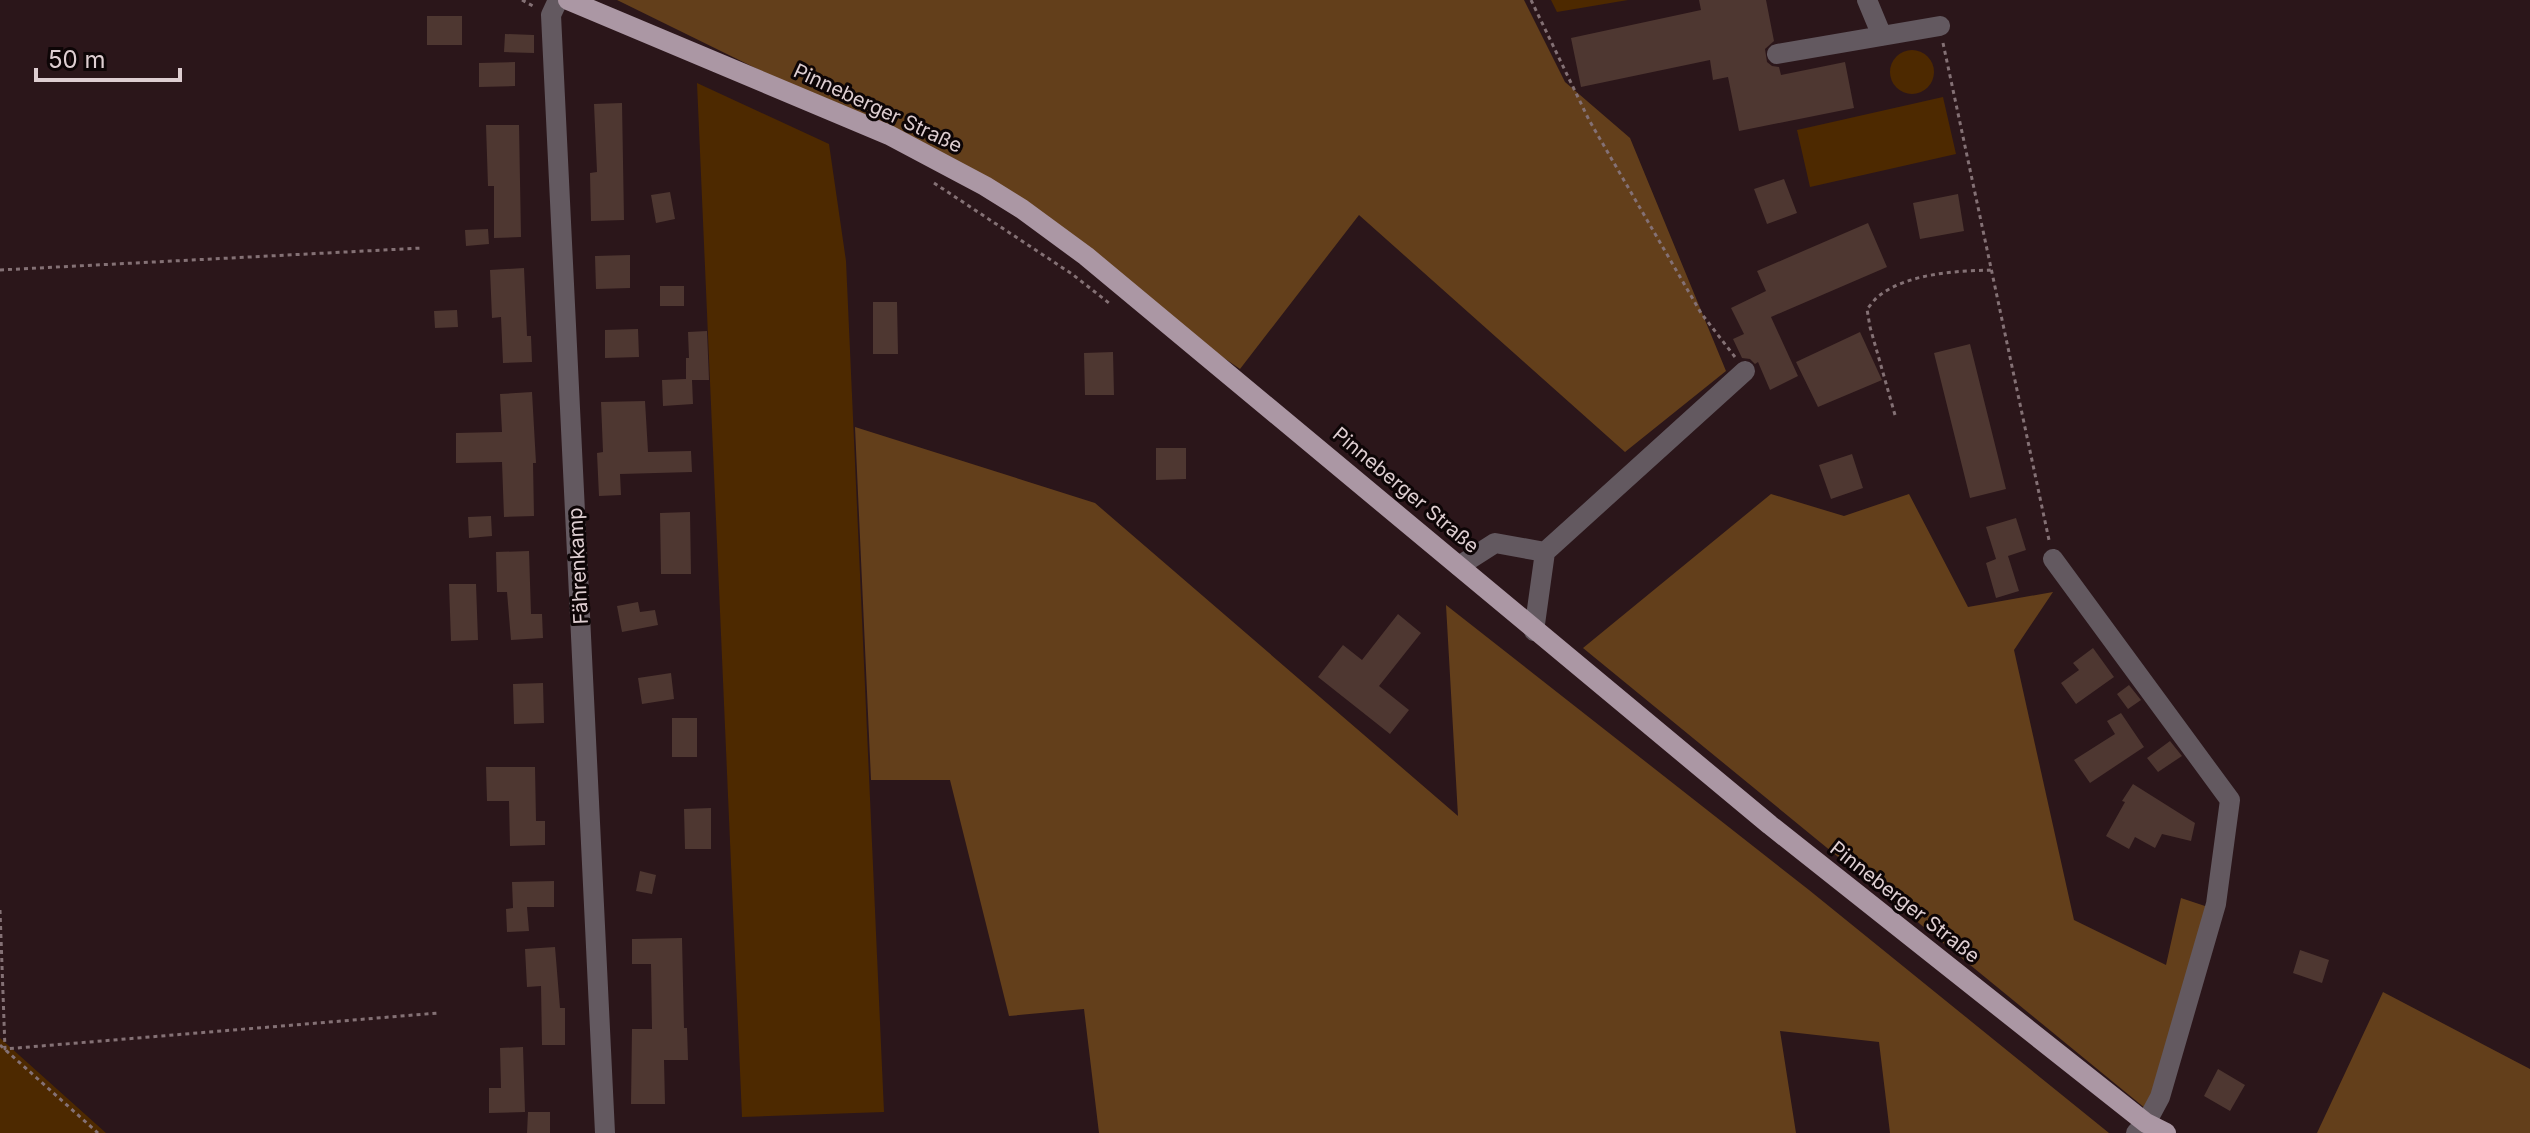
<svg xmlns="http://www.w3.org/2000/svg" width="2530" height="1133" viewBox="0 0 2530 1133" font-family="Inter,sans-serif">
	<style>
		.green { fill: #4d2900 }
		.forest { fill: #633f1b }
		.building { fill: #4e3731 }
		.lines { fill: none; stroke-linecap: round; stroke-linejoin: round }
		.path { stroke: #847175; stroke-width: 3; stroke-dasharray: 4 4; stroke-linecap: butt }
		.minor { stroke: #635960; stroke-width: 20 }
		.major { stroke: #ab97a4; stroke-width: 20 }
		.labels { text-anchor: middle; dominant-baseline: central; stroke-width: 6; stroke-linejoin: round; paint-order: stroke }
		.street-label { font-size: 20px; fill: #deced1; stroke: #0d0506 }
	</style>
	<rect width="100%" height="100%" fill="#2b161a"/>
	<path class="green" d="M 1551,0 L 1628,0 L 1557,12 Z
		M1890 72a22 22 0 1 1 44 0a22 22 0 1 1-44 0Z
		M 697,83 L 829,144 L 846,261 L 884,1112 L 742,1117 Z
		M 1943,97 L 1956,154 L 1810,187 L 1797,130 Z
		M 0,1038 L 106,1133 L 0,1133 Z"/>
	<path class="forest" d="M 617,0 L 1524,0 L 1565,82 L 1630,138 L 1726,371 L 1625,452 L 1359,215 L 1240,369 L 922,150 Z
		M 855,427 L 1095,503 L 1458,816 L 1446,605 L 1809,890 L 2109,1133 L 1890,1133 L 1879,1042 L 1780,1031 L 1796,1133 L 1099,1133 L 1084,1009 L 1009,1016 L 950,780 L 871,780 Z
		M 1771,494 L 1844,516 L 1909,494 L 1968,607 L 2053,592 L 2014,650 L 2074,920 L 2166,965 L 2181,898 L 2208,907 L 2151,1113 L 1583,648 Z
		M 2383,992 L 2530,1069 L 2530,1133 L 2317,1133 Z"/>
	<path class="building" d="M 1699,0 L 1766,0 L 1774,41 L 1765,49 L 1767,62 L 1772,66 L 1779,67 L 1781,75 L 1845,62 L 1854,108 L 1739,131 L 1728,77 L 1713,80 L 1710,60 L 1581,87 L 1571,38 L 1701,10 Z
		M 427,16 L 462,16 L 462,45 L 427,45 Z
		M 505,34 L 534,35 L 534,53 L 504,52 Z
		M 515,62 L 515,86 L 479,87 L 479,63 Z
		M 622,103 L 624,220 L 591,221 L 590,173 L 597,172 L 594,104 Z
		M 486,125 L 519,125 L 521,237 L 494,238 L 494,186 L 488,186 Z
		M 1784,179 L 1797,213 L 1767,224 L 1754,189 Z
		M 670,192 L 675,219 L 656,223 L 651,195 Z
		M 1958,194 L 1964,231 L 1920,239 L 1913,203 Z
		M 1868,223 L 1887,267 L 1771,317 L 1798,376 L 1770,390 L 1758,362 L 1755,364 L 1750,359 L 1742,358 L 1733,339 L 1744,334 L 1731,308 L 1766,291 L 1757,271 Z
		M 488,229 L 489,244 L 466,246 L 465,230 Z
		M 630,255 L 630,288 L 596,289 L 595,256 Z
		M 524,268 L 527,336 L 531,336 L 532,362 L 503,363 L 501,317 L 492,318 L 490,270 Z
		M 660,286 L 684,286 L 684,306 L 660,306 Z
		M 873,302 L 897,302 L 898,354 L 873,354 Z
		M 457,310 L 458,327 L 435,328 L 434,311 Z
		M 638,329 L 639,357 L 605,358 L 605,330 Z
		M 707,331 L 709,380 L 692,380 L 693,404 L 663,406 L 662,380 L 686,379 L 686,358 L 689,358 L 688,332 Z
		M 1860,332 L 1882,380 L 1818,407 L 1796,362 Z
		M 1970,344 L 2006,489 L 1970,498 L 1934,353 Z
		M 1113,352 L 1114,395 L 1085,395 L 1084,353 Z
		M 532,392 L 536,463 L 533,463 L 534,516 L 504,517 L 502,462 L 456,463 L 456,433 L 502,432 L 500,394 Z
		M 645,401 L 648,452 L 691,451 L 692,472 L 620,474 L 621,495 L 599,496 L 597,453 L 603,452 L 601,402 Z
		M 1156,448 L 1186,448 L 1186,479 L 1156,480 Z
		M 1852,454 L 1863,488 L 1831,499 L 1819,465 Z
		M 690,512 L 691,574 L 661,574 L 660,513 Z
		M 491,516 L 492,536 L 469,538 L 468,517 Z
		M 2016,518 L 2026,550 L 2008,556 L 2019,591 L 1996,598 L 1986,563 L 1996,559 L 1986,527 Z
		M 529,551 L 531,614 L 542,614 L 543,638 L 511,640 L 507,592 L 497,592 L 496,552 Z
		M 449,584 L 476,584 L 478,640 L 451,641 Z
		M 638,602 L 640,612 L 655,610 L 658,625 L 622,632 L 617,606 Z
		M 1398,614 L 1421,633 L 1379,686 L 1409,710 L 1390,734 L 1318,677 L 1343,645 L 1362,660 Z
		M 2093,648 L 2114,677 L 2076,704 L 2061,683 L 2079,670 L 2073,663 Z
		M 671,673 L 674,699 L 642,704 L 638,678 Z
		M 543,683 L 544,723 L 514,724 L 513,684 Z
		M 2129,685 L 2141,700 L 2128,709 L 2117,694 Z
		M 2121,713 L 2144,747 L 2090,783 L 2074,760 L 2115,734 L 2107,721 Z
		M 672,718 L 697,718 L 697,757 L 672,757 Z
		M 2170,741 L 2182,756 L 2158,772 L 2147,758 Z
		M 486,767 L 535,767 L 536,821 L 545,821 L 545,845 L 510,846 L 509,801 L 487,801 Z
		M 2133,784 L 2195,823 L 2191,841 L 2162,834 L 2155,848 L 2135,837 L 2129,849 L 2106,836 L 2125,802 L 2122,801 Z
		M 711,808 L 711,849 L 685,849 L 684,809 Z
		M 640,871 L 656,875 L 652,894 L 636,891 Z
		M 554,881 L 554,907 L 527,907 L 529,931 L 507,932 L 506,909 L 513,908 L 512,882 Z
		M 682,938 L 684,1028 L 687,1028 L 688,1060 L 664,1060 L 665,1104 L 631,1104 L 632,1029 L 652,1029 L 651,964 L 632,964 L 632,939 Z
		M 555,947 L 560,1008 L 565,1008 L 565,1045 L 542,1045 L 541,986 L 527,987 L 525,949 Z
		M 2300,950 L 2329,960 L 2322,983 L 2293,973 Z
		M 523,1047 L 525,1112 L 489,1113 L 489,1088 L 501,1088 L 500,1048 Z
		M 2218,1069 L 2245,1085 L 2230,1111 L 2204,1096 Z
		M 528,1112 L 550,1112 L 550,1133 L 527,1133 Z"/>
	<g class="lines">
		<path class="path" d="M 522,0 L 533,6
			M 1531,0 L 1589,120 L 1701,313 L 1735,357
			M 1943,43 L 2049,540
			M 934,183 L 1072,274 L 1109,303
			M 0,270 L 422,248
			M 1895,415 L 1870,327 L 1867,309 C 1871,305 1875,298 1880,295 C 1910,273 1956,271 1992,270
			M 0,910 L 5,1049 L 438,1013
			M 0,1045 L 98,1133"/>
		<path class="minor" d="M 558,0 L 551,15 L 605,1133
			M 1867,0 L 1882,36
			M 1777,54 L 1940,26
			M 2053,559 L 2230,800 L 2216,904 L 2160,1097 L 2146,1123 L 2136,1133
			M 1459,566 L 1495,543 L 1545,552
			M 1534,631 L 1545,552 L 1745,371"/>
		<path class="major" d="M 568,0 L 889,135 L 985,186 L 1022,209 L 1086,256 L 1770,825 L 2146,1123 L 2166,1133"/>
	</g>
	<g class="labels">
		<g class="street-label">
			<text transform="translate(878 108) rotate(25)">Pinneberger Straße</text>
			<text transform="translate(1406 490) rotate(40)">Pinneberger Straße</text>
			<text transform="translate(578 566) rotate(-93)">Fährenkamp</text>
			<text transform="translate(1905 902) rotate(38)">Pinneberger Straße</text>
		</g>
	</g>
	<path d="M36 68v12h144v-12" fill="none" stroke="#deced1" stroke-width="4"/>
	<text x="48" y="68" font-size="24" fill="#deced1" stroke="#0d0506" stroke-width="6" paint-order="stroke">50 m</text>
</svg>
